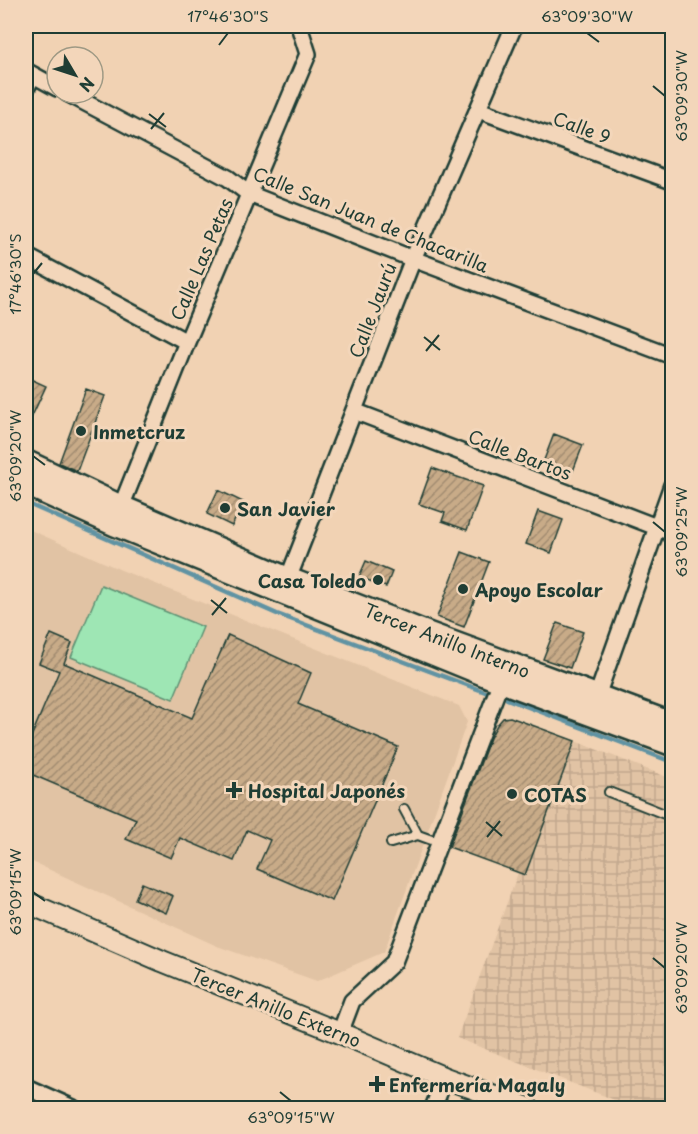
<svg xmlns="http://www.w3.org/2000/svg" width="698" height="1134" viewBox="0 0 698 1134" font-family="'Playpen Sans',sans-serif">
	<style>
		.built { fill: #e1c3a4 }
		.industrial { fill: url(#industrial-grid) }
		.green { fill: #9ee6b4; stroke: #5e9274; stroke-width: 1.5 }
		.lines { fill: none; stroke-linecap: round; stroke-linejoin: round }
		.stream { stroke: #6093a3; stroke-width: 4.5 }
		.building { fill: url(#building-hatch); stroke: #1f3d34; stroke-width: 1.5 }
		.service-casing { stroke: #1f3d34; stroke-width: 12 }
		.minor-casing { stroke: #1f3d34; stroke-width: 20 }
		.tertiary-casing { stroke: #1f3d34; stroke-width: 24 }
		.secondary-casing { stroke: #1f3d34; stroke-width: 27 }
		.service { stroke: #f3d6ba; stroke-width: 8 }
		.minor { stroke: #f3d6ba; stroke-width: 15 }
		.tertiary { stroke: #f3d6ba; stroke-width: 20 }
		.secondary { stroke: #f3d6ba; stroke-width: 22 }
		.ticks { fill: none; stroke: #1f3d34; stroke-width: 2 }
		.poi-dot { fill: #1f3d34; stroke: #f3d6ba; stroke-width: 2 }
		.labels { text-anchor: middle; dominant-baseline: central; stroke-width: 6; stroke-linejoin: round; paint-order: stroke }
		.street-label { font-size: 18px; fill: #1f3d34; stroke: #f3d6ba }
		.poi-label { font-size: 18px; font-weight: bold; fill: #1f3d34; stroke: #f3d6ba; text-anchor: start }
		.neatline { fill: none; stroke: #1f3d34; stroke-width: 2 }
		.ticks-label { font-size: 15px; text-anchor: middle; fill: #1f3d34 }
	</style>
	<defs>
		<pattern id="industrial-grid" width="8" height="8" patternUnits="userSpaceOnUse" patternTransform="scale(1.5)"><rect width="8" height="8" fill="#e1c3a4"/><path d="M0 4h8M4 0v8" fill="none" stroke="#c1a88e"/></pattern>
		<pattern id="building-hatch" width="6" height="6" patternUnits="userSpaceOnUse" patternTransform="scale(1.5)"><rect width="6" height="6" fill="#c8ab88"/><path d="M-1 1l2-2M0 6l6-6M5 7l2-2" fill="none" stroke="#a28c70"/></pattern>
	</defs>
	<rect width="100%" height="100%" fill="#f1d2b3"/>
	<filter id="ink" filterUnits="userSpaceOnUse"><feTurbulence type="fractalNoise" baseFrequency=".0167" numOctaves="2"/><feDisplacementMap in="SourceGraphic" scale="12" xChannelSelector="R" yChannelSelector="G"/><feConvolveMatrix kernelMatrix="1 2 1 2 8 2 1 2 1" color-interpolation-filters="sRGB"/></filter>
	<g filter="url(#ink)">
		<path class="built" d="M 26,528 L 121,570 L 459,706 L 467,722 L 384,952 L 317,981 L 217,946 L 26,859 Z"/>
		<path class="industrial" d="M 575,741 L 672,779 L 672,1108 L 635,1108 L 457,1038 L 519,870 L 525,874 Z"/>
		<path class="green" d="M 101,585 L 203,627 L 173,699 L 71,657 Z"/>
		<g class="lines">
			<path class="stream" d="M 26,503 L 277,614 L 488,693
				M 507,699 L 672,762"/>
		</g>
		<path class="building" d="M 26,377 L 46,386 L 26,429 Z
			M 86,389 L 105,396 L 77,471 L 59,463 Z
			M 554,434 L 583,445 L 573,471 L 544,460 Z
			M 432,468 L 483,486 L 467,530 L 442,521 L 445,513 L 419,504 Z
			M 218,490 L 243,502 L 232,526 L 207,514 Z
			M 538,511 L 563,520 L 551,553 L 526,544 Z
			M 462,552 L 489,562 L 464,627 L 437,617 Z
			M 366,561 L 392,572 L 386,587 L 359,577 Z
			M 557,623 L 583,632 L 570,668 L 543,659 Z
			M 51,634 L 72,643 L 64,663 L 192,718 L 228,635 L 311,673 L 298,704 L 398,747 L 332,901 L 257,869 L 270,840 L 247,830 L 234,861 L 180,838 L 171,858 L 126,839 L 136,819 L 26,772 L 26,749 L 59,671 L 39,663 Z
			M 510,717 L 575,741 L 525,875 L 449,847 L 490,738 L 497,725 L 503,718 Z
			M 142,883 L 173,896 L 166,913 L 135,899 Z"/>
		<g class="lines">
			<g class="service-casing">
				<path id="service" d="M 609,792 L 672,817
					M 404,809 L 418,835 L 440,843
					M 391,843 L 418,835"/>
			</g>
			<g class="minor-casing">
				<path id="minor" d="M 26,71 L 57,88
					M 26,89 L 33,75
					M 67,93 L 228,178 L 249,194 L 413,259 L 672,356
					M 479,110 L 672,181
					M 26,256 L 187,342
					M 354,411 L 672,533
					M 121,507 L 187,342 L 308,54 L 300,29 L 302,26
					M 288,579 L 413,259 L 514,26
					M 597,696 L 672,485
					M 340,1033 L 352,1001 L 394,962 L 501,681
					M 26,1087 L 73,1108
					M 433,1108 L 445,1078"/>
			</g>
			<g class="tertiary-casing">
				<path id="tertiary" d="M 26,902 L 162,961 L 340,1033 L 445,1078 L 528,1108"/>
			</g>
			<g class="secondary-casing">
				<path id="secondary" d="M 26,462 L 121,507 L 288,579 L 429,634 L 672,724
					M 26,484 L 114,524 L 501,681 L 672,744"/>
			</g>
			<use href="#service" class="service"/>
			<use href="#minor" class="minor"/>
			<use href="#tertiary" class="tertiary"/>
			<use href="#secondary" class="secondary"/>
		</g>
	</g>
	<path class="ticks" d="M 587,33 L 599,42M 219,45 L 228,33M 653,86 L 665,96M 149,114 L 166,127M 151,129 L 164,113M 33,274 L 42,263M 424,337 L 440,350M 426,351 L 439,335M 33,456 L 45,465M 653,522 L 665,532M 211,600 L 227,613M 212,615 L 226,598M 486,822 L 502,836M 487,837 L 500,821M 33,892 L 45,901M 653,958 L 665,968M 280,1092 L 291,1101"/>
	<g class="poi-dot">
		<circle cx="81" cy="431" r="6"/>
		<circle cx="225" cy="508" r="6"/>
		<circle cx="378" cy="580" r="6"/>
		<circle cx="463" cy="589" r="6"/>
		<path d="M231 781h6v6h6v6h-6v6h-6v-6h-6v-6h6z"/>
		<circle cx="512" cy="794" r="6"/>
		<path d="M374 1075h6v6h6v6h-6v6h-6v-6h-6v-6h6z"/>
	</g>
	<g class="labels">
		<g class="street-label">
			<text transform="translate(582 127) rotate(20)">Calle 9</text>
			<text transform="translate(371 219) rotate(22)">Calle San Juan de Chacarilla</text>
			<text transform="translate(201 259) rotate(-67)">Calle Las Petas</text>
			<text transform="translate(372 310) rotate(-69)">Calle Jaurú</text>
			<text transform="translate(520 454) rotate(21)">Calle Bartos</text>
			<text transform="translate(447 640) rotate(21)">Tercer Anillo Interno</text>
			<text transform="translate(276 1007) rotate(22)">Tercer Anillo Externo</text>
		</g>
		<g class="poi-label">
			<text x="93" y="431">Inmetcruz</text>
			<text x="237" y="508">San Javier</text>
			<text x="366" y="580" text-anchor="end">Casa Toledo</text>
			<text x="475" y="589">Apoyo Escolar</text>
			<text x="248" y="790">Hospital Japonés</text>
			<text x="524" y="794">COTAS</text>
			<text x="389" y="1084">Enfermería Magaly</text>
		</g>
	</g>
	<rect width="698" height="1134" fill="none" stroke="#f3d6ba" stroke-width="66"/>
	<g transform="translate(75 75) rotate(129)"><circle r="28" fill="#f3d6ba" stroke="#9e9984" stroke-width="1.5"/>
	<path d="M0-4.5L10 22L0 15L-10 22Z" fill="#1f3d34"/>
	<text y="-9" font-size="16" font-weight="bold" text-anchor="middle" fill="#1f3d34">N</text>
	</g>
	<rect x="33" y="33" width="632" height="1068" class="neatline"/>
	<g class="ticks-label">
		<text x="228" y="22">17°46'30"S</text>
		<text x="587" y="22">63°09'30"W</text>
		<text transform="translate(682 96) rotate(-90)" y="5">63°09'30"W</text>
		<text transform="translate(16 274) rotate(-90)" y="5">17°46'30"S</text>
		<text transform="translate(16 456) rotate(-90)" y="5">63°09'20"W</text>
		<text transform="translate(682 532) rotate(-90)" y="5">63°09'25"W</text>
		<text transform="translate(16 892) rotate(-90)" y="5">63°09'15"W</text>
		<text transform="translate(682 968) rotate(-90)" y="5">63°09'20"W</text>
		<text x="291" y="1123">63°09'15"W</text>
	</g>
</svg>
